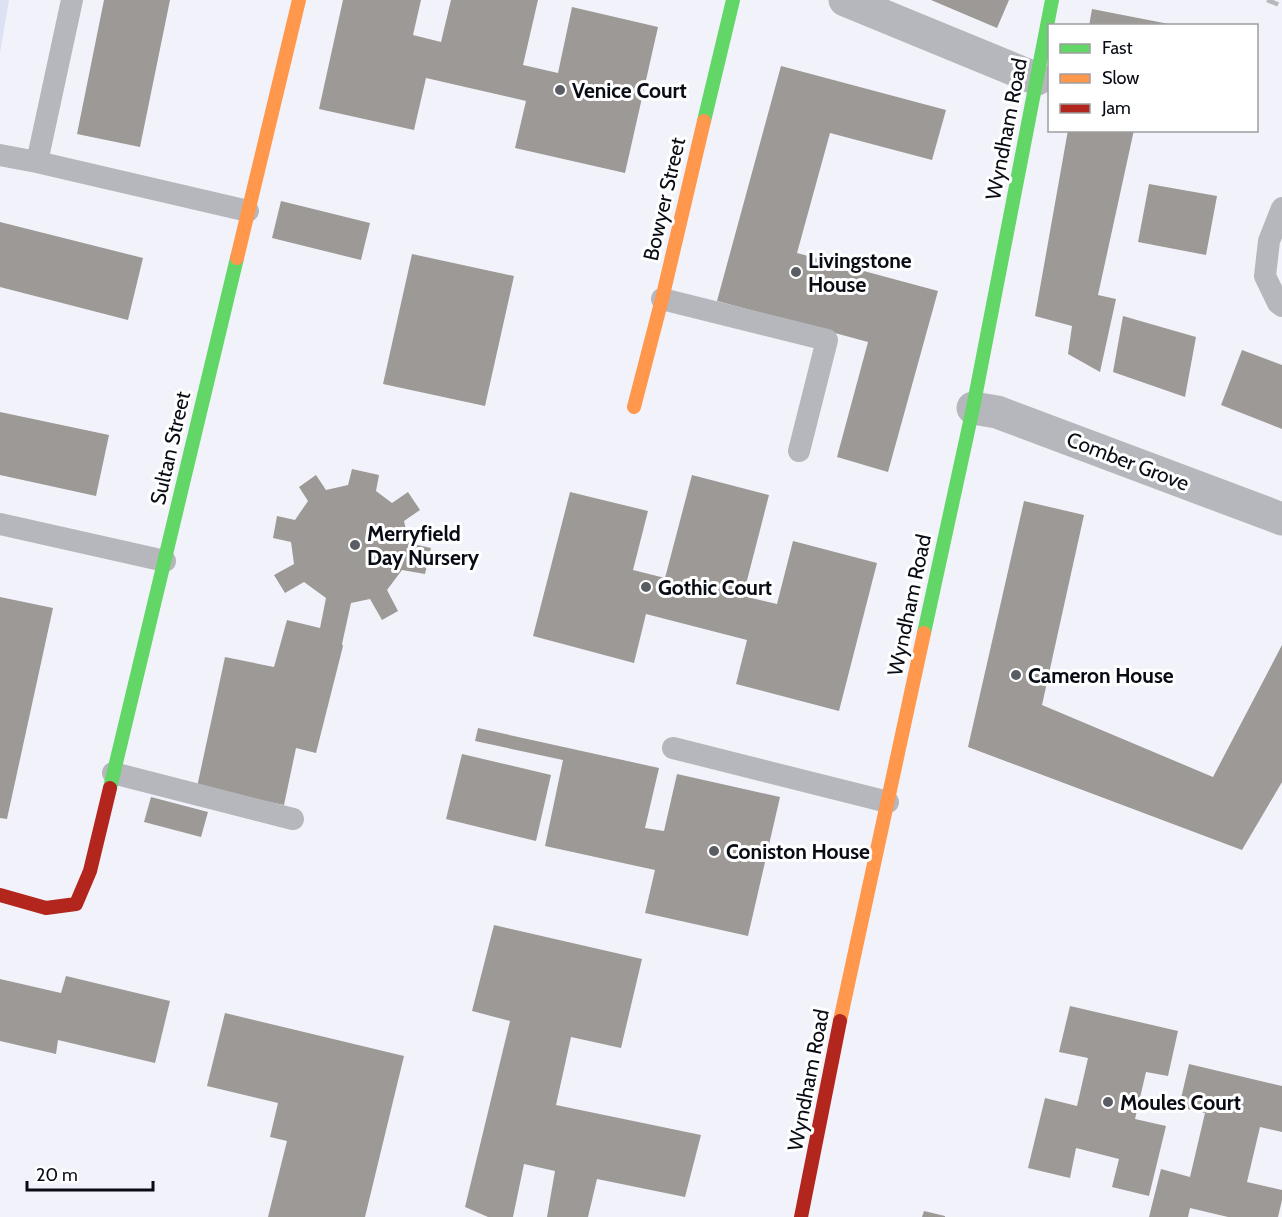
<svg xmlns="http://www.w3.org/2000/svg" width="1282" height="1217" viewBox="0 0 1282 1217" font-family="Cabin,sans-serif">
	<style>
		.green { fill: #dce1f3 }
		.building { fill: #9d9996 }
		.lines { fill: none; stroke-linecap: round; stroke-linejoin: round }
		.lane { stroke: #b5b7bc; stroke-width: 22 }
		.street { stroke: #b5b7bc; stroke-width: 33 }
		.fast { stroke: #63d668; stroke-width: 14 }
		.slow { stroke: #ff974d; stroke-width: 14 }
		.jam { stroke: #b3261e; stroke-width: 14 }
		.rail { stroke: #b6b8be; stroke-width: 4.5; stroke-dasharray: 12 6; stroke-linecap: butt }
		.poi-dot { fill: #5b5d65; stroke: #fff; stroke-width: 2 }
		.labels { text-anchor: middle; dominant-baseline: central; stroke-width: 6; stroke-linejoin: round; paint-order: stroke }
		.poi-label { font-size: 21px; font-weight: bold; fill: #090c15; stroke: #fff; text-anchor: start }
		.street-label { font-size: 21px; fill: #090c15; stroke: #fff }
	</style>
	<rect width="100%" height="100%" fill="#f2f3fa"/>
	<path class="green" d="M 0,0 L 9,0 L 0,53 Z"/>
	<path class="building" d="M 104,0 L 170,0 L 140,147 L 77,134 Z
		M 343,0 L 421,0 L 413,35 L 441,42 L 451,0 L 538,0 L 523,65 L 558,73 L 572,7 L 658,27 L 625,173 L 515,148 L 526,101 L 426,78 L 414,130 L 319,109 Z
		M 931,0 L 1009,0 L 997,28 Z
		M 1092,9 L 1169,24 L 1169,26 L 1089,26 Z
		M 781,66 L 946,110 L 932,160 L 830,133 L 797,253 L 938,291 L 888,472 L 837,457 L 868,342 L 717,301 Z
		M 1068,130 L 1134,130 L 1098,295 L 1116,299 L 1100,372 L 1068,354 L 1072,326 L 1035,316 Z
		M 1149,184 L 1217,196 L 1206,255 L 1138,242 Z
		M 281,201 L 370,223 L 361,260 L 272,238 Z
		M 0,222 L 143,258 L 128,320 L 0,287 Z
		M 412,254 L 514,276 L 485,406 L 383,384 Z
		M 1123,316 L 1196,337 L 1185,397 L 1113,372 Z
		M 1242,350 L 1282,365 L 1282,429 L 1221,405 Z
		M 0,412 L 109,435 L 96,496 L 0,475 Z
		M 352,469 L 379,475 L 376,491 L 392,503 L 408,492 L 420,510 L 404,521 L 409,543 L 431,548 L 425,574 L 402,570 L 387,590 L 398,611 L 382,620 L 370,599 L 351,603 L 342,644 L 343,646 L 316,753 L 296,748 L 284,805 L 197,787 L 225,657 L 274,667 L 287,620 L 320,628 L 326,598 L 304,582 L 285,593 L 274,575 L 294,564 L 291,542 L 273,538 L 277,516 L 295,520 L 308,501 L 299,487 L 316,475 L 326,490 L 348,485 Z
		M 692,475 L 769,495 L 743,596 L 777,604 L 793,541 L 877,563 L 839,711 L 736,684 L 747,640 L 646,614 L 634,663 L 533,636 L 570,492 L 648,511 L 633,570 L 665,578 Z
		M 1024,501 L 1084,515 L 1042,705 L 1213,777 L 1282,645 L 1282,782 L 1242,850 L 968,747 Z
		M 0,597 L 53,608 L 7,819 L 0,818 Z
		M 478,728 L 659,768 L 645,828 L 664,831 L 677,774 L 780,797 L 748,936 L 645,913 L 655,870 L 545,846 L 563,760 L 475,741 Z
		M 462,754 L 551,775 L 536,841 L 446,819 Z
		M 151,797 L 208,812 L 201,837 L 144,822 Z
		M 494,925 L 642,959 L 621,1048 L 571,1037 L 556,1105 L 701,1135 L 685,1197 L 597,1179 L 588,1217 L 547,1217 L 555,1171 L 524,1164 L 513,1217 L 488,1217 L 465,1207 L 510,1021 L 472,1011 Z
		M 66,976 L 170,1001 L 155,1063 L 58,1040 L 56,1054 L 0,1041 L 0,979 L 61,993 Z
		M 1070,1006 L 1178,1031 L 1168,1076 L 1146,1072 L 1135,1119 L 1166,1126 L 1149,1196 L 1112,1187 L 1119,1159 L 1076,1148 L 1070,1178 L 1028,1168 L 1045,1098 L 1077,1106 L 1088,1058 L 1059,1052 Z
		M 225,1013 L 404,1056 L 365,1217 L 268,1217 L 287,1141 L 270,1137 L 278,1103 L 207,1086 Z
		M 1189,1064 L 1282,1086 L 1282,1132 L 1260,1127 L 1247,1182 L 1282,1190 L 1282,1200 L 1278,1217 L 1228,1217 L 1190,1208 L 1188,1217 L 1149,1217 L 1161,1169 L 1190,1177 L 1205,1113 L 1179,1107 Z
		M 924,1211 L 945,1216 L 945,1217 L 922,1217 Z"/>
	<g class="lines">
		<path class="lane" d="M 0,155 L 37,162 L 248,211
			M 37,162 L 72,0
			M 1282,208 L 1269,241 L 1265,276 L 1278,303 L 1282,306
			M 662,299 L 827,340 L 799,451
			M 0,524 L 165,561
			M 673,748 L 888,802
			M 113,773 L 293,819"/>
		<path class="street" d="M 845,0 L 1037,79
			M 973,408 L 997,412 L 1282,519"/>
		<path class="fast" d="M 704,121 L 733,0
			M 924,633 L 973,408 L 1052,0
			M 110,788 L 237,258"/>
		<path class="slow" d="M 237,258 L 299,0
			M 634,407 L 662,299 L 704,121
			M 840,1021 L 924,633"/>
		<path class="jam" d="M 0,895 L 46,908 L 76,904 L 90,871 L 110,788
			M 801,1217 L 840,1021"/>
		<path class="rail" d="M 1267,0 L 1282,6"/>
	</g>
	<g class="poi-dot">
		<circle cx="560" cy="90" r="6"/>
		<circle cx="796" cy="272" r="6"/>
		<circle cx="355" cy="545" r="6"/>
		<circle cx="646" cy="587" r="6"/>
		<circle cx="1016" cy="675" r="6"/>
		<circle cx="714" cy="851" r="6"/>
		<circle cx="1108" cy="1102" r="6"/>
	</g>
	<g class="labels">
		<g class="poi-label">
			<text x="572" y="90">Venice Court</text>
			<text x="808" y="260">Livingstone<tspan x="808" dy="24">House</tspan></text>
			<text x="367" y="533">Merryfield<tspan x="367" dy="24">Day Nursery</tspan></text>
			<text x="658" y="587">Gothic Court</text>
			<text x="1028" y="675">Cameron House</text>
			<text x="726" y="851">Coniston House</text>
			<text x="1120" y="1102">Moules Court</text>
		</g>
		<g class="street-label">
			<text transform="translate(1006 129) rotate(-79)">Wyndham Road</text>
			<text transform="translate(664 199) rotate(-77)">Bowyer Street</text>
			<text transform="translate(170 448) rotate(-77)">Sultan Street</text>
			<text transform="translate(1128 461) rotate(21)">Comber Grove</text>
			<text transform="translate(909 605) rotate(-78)">Wyndham Road</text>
			<text transform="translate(808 1080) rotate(-79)">Wyndham Road</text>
		</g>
	</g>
	<rect x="1048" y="24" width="210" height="108" fill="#ffffff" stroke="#9d9ea1" stroke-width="1.5"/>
	<rect x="1060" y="44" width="30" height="9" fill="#63d668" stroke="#9d9ea1" stroke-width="1.5"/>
	<text x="1102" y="54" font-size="18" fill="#090c15">Fast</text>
	<rect x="1060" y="74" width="30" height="9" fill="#ff974d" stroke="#9d9ea1" stroke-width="1.5"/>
	<text x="1102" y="84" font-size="18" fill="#090c15">Slow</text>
	<rect x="1060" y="104" width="30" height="9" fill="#b3261e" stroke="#9d9ea1" stroke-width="1.5"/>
	<text x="1102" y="114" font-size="18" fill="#090c15">Jam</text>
	<path d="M27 1181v9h126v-9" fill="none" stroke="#090c15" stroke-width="3"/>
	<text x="36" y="1181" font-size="18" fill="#090c15" stroke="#ffffff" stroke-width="4.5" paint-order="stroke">20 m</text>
</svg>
